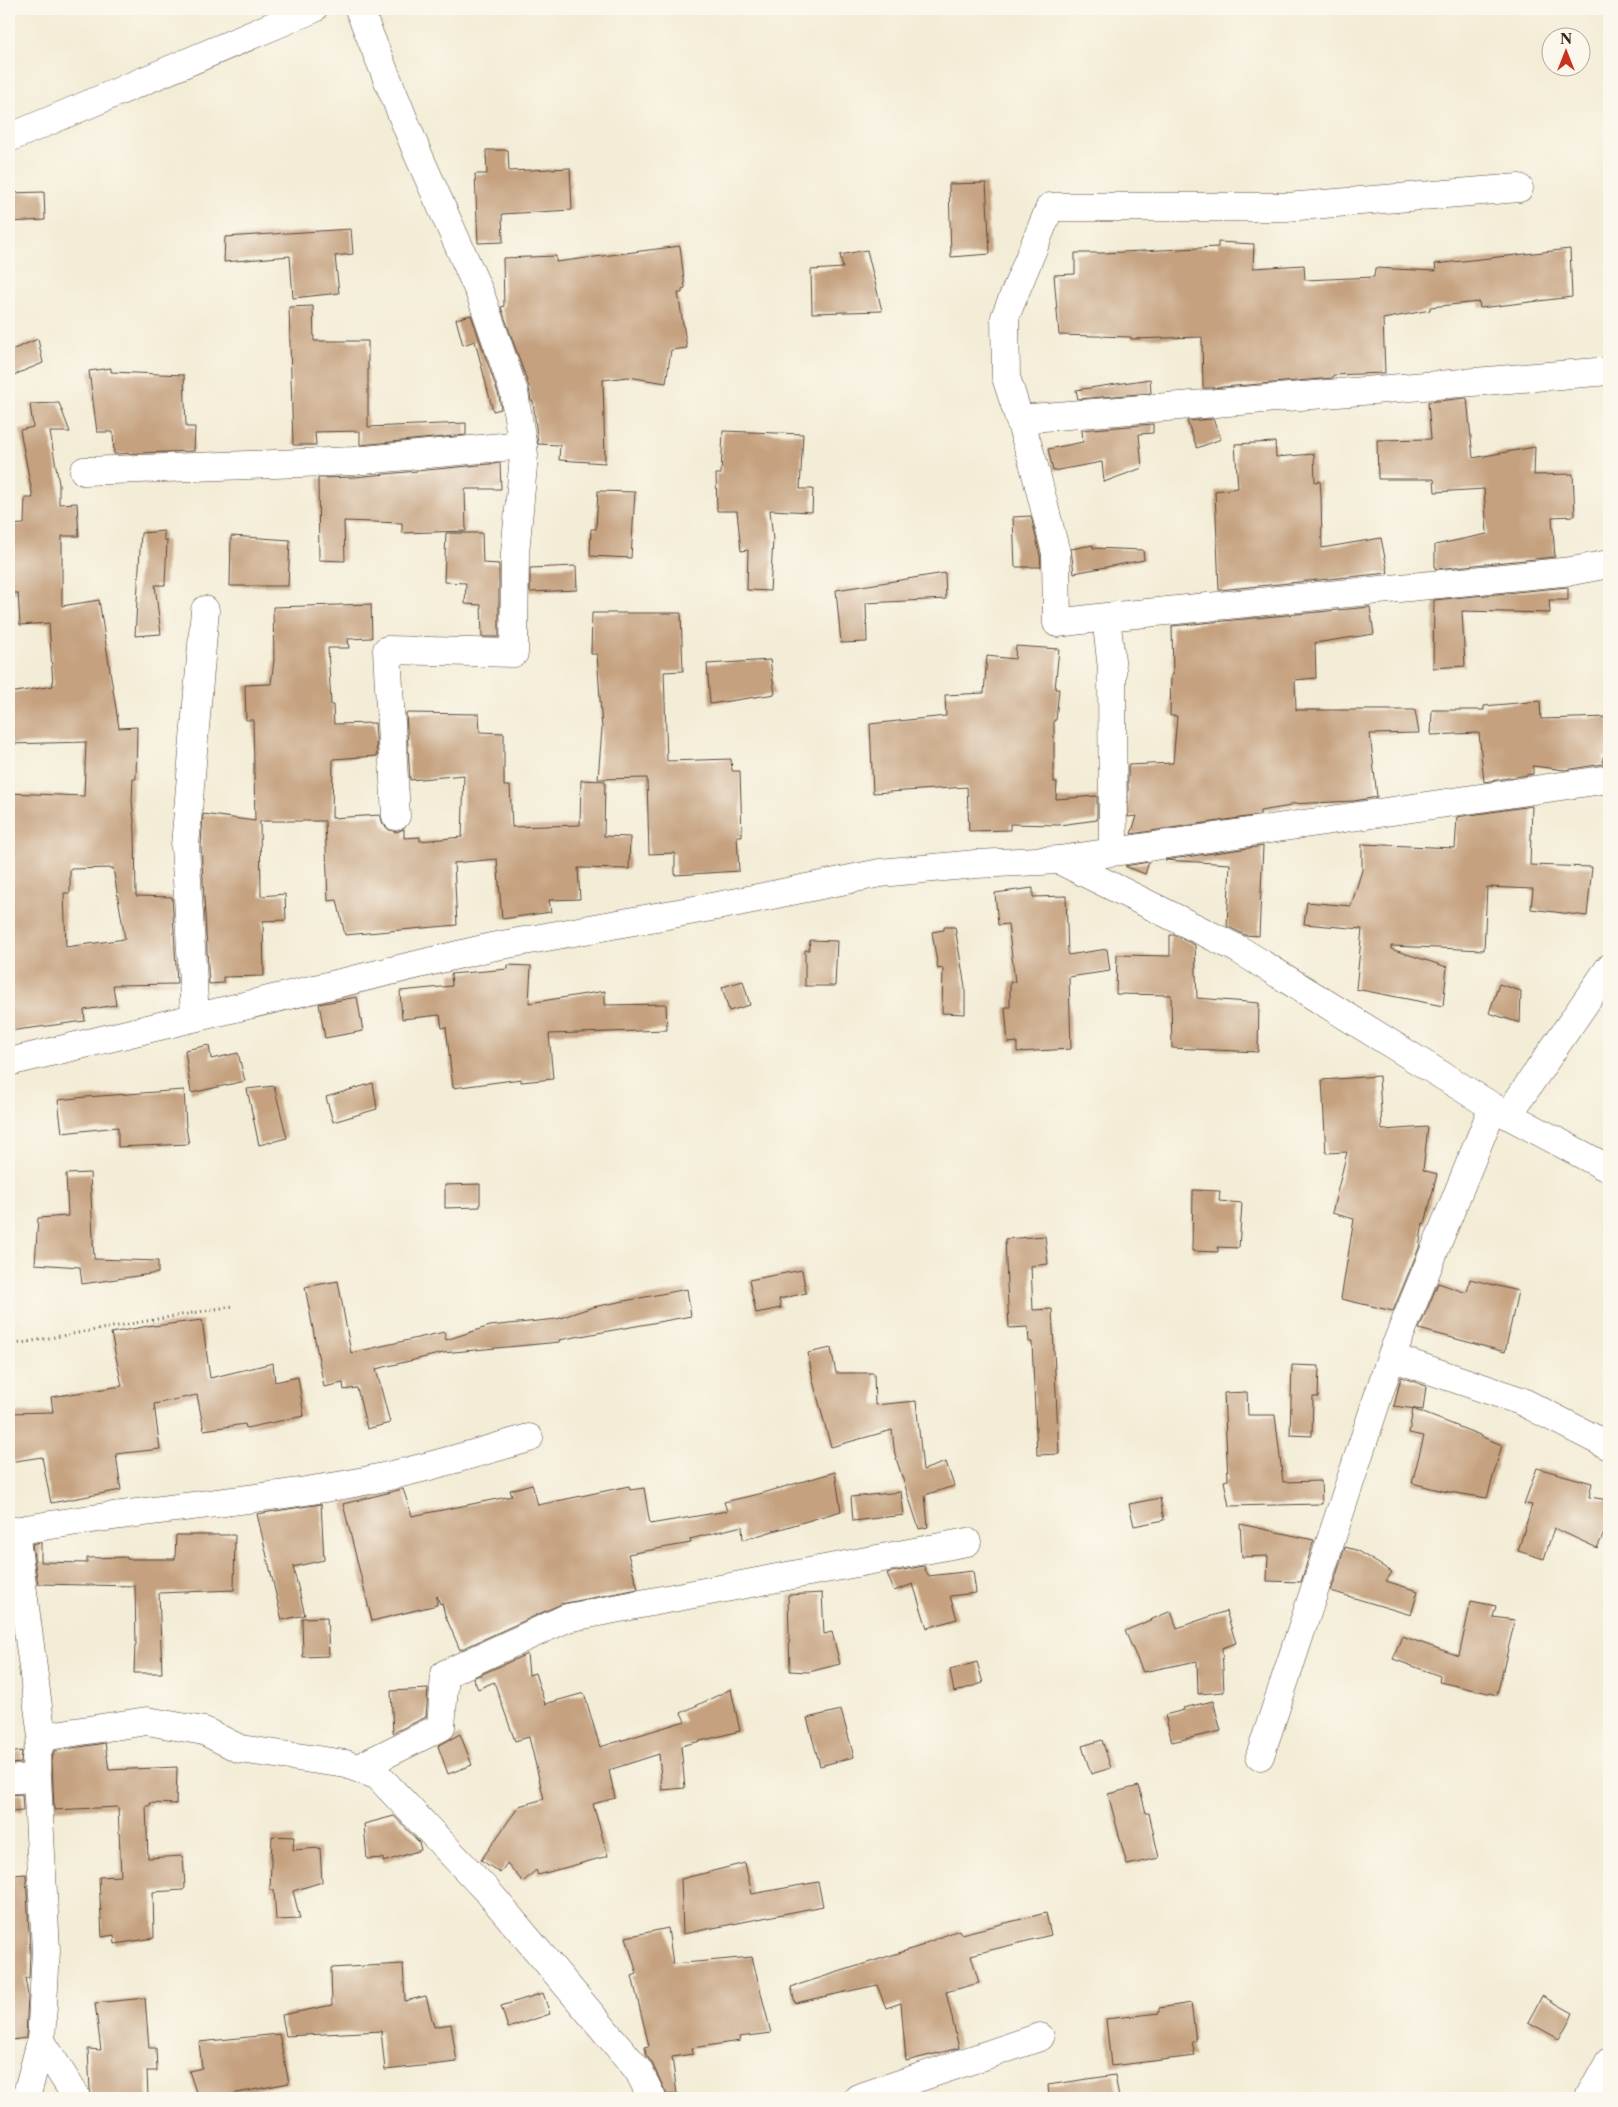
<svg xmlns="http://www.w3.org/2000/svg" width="1618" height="2107" viewBox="0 0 1618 2107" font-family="'Libre Caslon Text',serif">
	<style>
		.building { fill: #c5a17f; fill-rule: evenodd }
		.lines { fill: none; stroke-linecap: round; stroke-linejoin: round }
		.minor-casing { stroke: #57473a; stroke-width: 29 }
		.path { stroke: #57473a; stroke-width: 3; stroke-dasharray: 1 4; stroke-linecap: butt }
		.minor { stroke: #fff; stroke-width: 28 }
	</style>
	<rect width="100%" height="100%" fill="#fbf7ec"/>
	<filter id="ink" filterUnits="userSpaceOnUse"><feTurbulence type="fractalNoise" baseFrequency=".02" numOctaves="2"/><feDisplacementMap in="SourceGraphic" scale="10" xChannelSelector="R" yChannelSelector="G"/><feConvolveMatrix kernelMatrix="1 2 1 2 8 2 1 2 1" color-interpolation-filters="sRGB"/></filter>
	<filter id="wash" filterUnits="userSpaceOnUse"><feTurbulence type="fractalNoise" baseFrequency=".0096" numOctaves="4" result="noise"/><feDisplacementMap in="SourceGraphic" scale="20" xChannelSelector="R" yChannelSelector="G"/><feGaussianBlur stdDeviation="1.12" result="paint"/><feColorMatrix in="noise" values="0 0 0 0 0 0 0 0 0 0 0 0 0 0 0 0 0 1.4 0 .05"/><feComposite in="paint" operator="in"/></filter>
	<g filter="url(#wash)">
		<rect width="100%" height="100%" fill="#f3ecd6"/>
		<g id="blocks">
			<path class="building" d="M 486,150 L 508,150 L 509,171 L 570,168 L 572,210 L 502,214 L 503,242 L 478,243 L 475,174 L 487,174 Z
				M 986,183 L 990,254 L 951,257 L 949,184 Z
				M 44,192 L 45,220 L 9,222 L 9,193 Z
				M 351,229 L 353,254 L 335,256 L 339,293 L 293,298 L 290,256 L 224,262 L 225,237 Z
				M 1218,242 L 1254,244 L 1253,268 L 1304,265 L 1305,280 L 1374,277 L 1375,268 L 1436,271 L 1435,264 L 1570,249 L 1572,297 L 1480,308 L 1479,302 L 1430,307 L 1430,310 L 1383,319 L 1385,373 L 1333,375 L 1333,378 L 1211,388 L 1203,388 L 1202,337 L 1131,339 L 1131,337 L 1059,335 L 1054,275 L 1075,274 L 1075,253 L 1104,253 L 1218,247 Z
				M 680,246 L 685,288 L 682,289 L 682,293 L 678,293 L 687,348 L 671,350 L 666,383 L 628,377 L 603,380 L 605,463 L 559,460 L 560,445 L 538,444 L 533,401 L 531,401 L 529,387 L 501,307 L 504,306 L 503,258 L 556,256 L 556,262 Z
				M 867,250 L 882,311 L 812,313 L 811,270 L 843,268 L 840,255 Z
				M 313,306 L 314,341 L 368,341 L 368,427 L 466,423 L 466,435 L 360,445 L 360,431 L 315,432 L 316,445 L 293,445 L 289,307 Z
				M 471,315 L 499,396 L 501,409 L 493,411 L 475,341 L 463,345 L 456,319 Z
				M 38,339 L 43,363 L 9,377 L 9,351 Z
				M 111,368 L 111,372 L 184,375 L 186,427 L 195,427 L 194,451 L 114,454 L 113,432 L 97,432 L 89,371 Z
				M 1150,379 L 1151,393 L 1078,399 L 1076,390 Z
				M 1467,398 L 1473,458 L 1535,447 L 1534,475 L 1573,474 L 1575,516 L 1552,517 L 1555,557 L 1435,569 L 1435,545 L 1487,534 L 1484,489 L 1435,492 L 1434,479 L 1378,479 L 1377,440 L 1431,439 L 1428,402 Z
				M 59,403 L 70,432 L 50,432 L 59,484 L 59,504 L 77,503 L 79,536 L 62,536 L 62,606 L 99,600 L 119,728 L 137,727 L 136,779 L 133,779 L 132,801 L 135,831 L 136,896 L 172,897 L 177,984 L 113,985 L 116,1005 L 84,1010 L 85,1021 L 9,1031 L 9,793 L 84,796 L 86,742 L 9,744 L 9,693 L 53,686 L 49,623 L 20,625 L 18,593 L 9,593 L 9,525 L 24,524 L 25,498 L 33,498 L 20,430 L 33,427 L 30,404 ZM 113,868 L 125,939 L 66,947 L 64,893 L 70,893 L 70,869 Z
				M 1213,419 L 1221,439 L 1197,448 L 1187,421 Z
				M 1153,424 L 1153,433 L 1139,434 L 1142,468 L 1104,482 L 1102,462 L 1053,471 L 1048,449 L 1083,442 L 1082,430 Z
				M 723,431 L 803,434 L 800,489 L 813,489 L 812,512 L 770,510 L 773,540 L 770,591 L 747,590 L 748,550 L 741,551 L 737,511 L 717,511 L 716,474 L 721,474 Z
				M 1275,442 L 1276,457 L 1314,454 L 1315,482 L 1320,481 L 1321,494 L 1322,548 L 1381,538 L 1388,573 L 1219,590 L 1215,491 L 1238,488 L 1235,444 Z
				M 500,463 L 501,489 L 465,489 L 466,531 L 402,533 L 402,523 L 344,521 L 345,561 L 319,560 L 318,478 L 355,477 Z
				M 598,491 L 635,492 L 631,558 L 590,556 L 591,529 L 596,529 Z
				M 1031,516 L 1040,555 L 1041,567 L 1015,567 L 1013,517 Z
				M 164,531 L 164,540 L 167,540 L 165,585 L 155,585 L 161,634 L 135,636 L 141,533 Z
				M 446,533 L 482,533 L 483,563 L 499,564 L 499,637 L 482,637 L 481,605 L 465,604 L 466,583 L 444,582 Z
				M 231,536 L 290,540 L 288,586 L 230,586 Z
				M 1093,545 L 1093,548 L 1143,550 L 1144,560 L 1074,573 L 1071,549 Z
				M 576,566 L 577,590 L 530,592 L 530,568 Z
				M 945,573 L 946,599 L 866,603 L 867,642 L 841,643 L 836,590 Z
				M 1568,587 L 1568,600 L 1549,600 L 1550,613 L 1462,611 L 1465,666 L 1433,668 L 1434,600 Z
				M 371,604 L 372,638 L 348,639 L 349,648 L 328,648 L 331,705 L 333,705 L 334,724 L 375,723 L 377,756 L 333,759 L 332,818 L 380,815 L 383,824 L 389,830 L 396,832 L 404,829 L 404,838 L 420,837 L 420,841 L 462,837 L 464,775 L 410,780 L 406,713 L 479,714 L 480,732 L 504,733 L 504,786 L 510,786 L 512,827 L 580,825 L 581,780 L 605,781 L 604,836 L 630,837 L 629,869 L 578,868 L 580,899 L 549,900 L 551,912 L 502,919 L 497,859 L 454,863 L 457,925 L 345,935 L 337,900 L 328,901 L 325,821 L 260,821 L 261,896 L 285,894 L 286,920 L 263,921 L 264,976 L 223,977 L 223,983 L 209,984 L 201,846 L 203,814 L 255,821 L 253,720 L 246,720 L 245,685 L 271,684 L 274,660 L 273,607 Z
				M 1370,607 L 1374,634 L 1315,643 L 1316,678 L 1295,680 L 1296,710 L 1415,710 L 1419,733 L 1370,734 L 1377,797 L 1354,801 L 1290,804 L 1291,806 L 1260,811 L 1260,815 L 1131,834 L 1137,816 L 1128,817 L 1128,765 L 1173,763 L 1177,716 L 1170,716 L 1171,675 L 1173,675 L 1172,626 Z
				M 592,613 L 681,613 L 683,671 L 664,672 L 667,761 L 731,759 L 732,771 L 740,771 L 742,836 L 737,836 L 739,871 L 675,875 L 675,853 L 649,854 L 647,778 L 598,779 L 602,729 L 597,654 L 591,654 Z
				M 1016,646 L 1059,649 L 1055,689 L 1059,689 L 1056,720 L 1054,720 L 1054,782 L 1057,782 L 1056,799 L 1097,796 L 1097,820 L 1059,825 L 1010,824 L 1010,830 L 969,831 L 967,787 L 873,793 L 870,724 L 946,716 L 945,695 L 984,693 L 987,656 L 1015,659 Z
				M 770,660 L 775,694 L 710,704 L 707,664 Z
				M 1540,701 L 1541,719 L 1609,717 L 1609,756 L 1603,757 L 1603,764 L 1565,770 L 1533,766 L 1533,774 L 1484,782 L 1479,733 L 1431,735 L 1432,710 L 1484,710 L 1484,706 Z
				M 1532,806 L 1530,865 L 1592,867 L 1587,916 L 1531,909 L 1533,889 L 1487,887 L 1484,950 L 1391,946 L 1391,949 L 1447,967 L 1443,1006 L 1356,989 L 1362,929 L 1304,924 L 1307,902 L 1351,906 L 1362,870 L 1362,844 L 1455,848 L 1457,817 Z
				M 1263,846 L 1259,936 L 1245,935 L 1227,926 L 1230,864 L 1165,860 Z
				M 1149,862 L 1145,874 L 1125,866 Z
				M 1033,888 L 1033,897 L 1066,896 L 1068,955 L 1107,949 L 1110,971 L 1069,977 L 1071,1049 L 1017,1052 L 1017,1042 L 1008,1043 L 1005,1007 L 1010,1007 L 1010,982 L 1015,982 L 1008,924 L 998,925 L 995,893 Z
				M 944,927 L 955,927 L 965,987 L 965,1014 L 942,1013 L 943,968 L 938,969 L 932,932 L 944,930 Z
				M 1170,935 L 1174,935 L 1195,945 L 1197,998 L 1259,1003 L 1258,1052 L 1172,1048 L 1171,995 L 1116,994 L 1117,955 L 1170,956 Z
				M 810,940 L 837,941 L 835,986 L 805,986 L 805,950 L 809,950 Z
				M 508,965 L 531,966 L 529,1003 L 605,991 L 605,1005 L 666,1004 L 667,1030 L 549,1034 L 553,1079 L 521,1082 L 521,1079 L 453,1088 L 446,1027 L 442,1028 L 440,1015 L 402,1019 L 400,991 L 452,986 L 451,974 L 508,969 Z
				M 743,981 L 750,1005 L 729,1011 L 722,987 Z
				M 1499,984 L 1521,991 L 1520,1023 L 1489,1013 Z
				M 357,997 L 363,1031 L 325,1038 L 319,1004 Z
				M 209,1045 L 211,1059 L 238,1053 L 245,1081 L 191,1093 L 185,1050 Z
				M 1379,1076 L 1382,1130 L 1428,1127 L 1423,1170 L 1437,1174 L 1425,1224 L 1423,1223 L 1419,1248 L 1393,1311 L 1341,1299 L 1354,1219 L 1332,1213 L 1347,1152 L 1326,1153 L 1322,1080 Z
				M 373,1083 L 377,1109 L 333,1122 L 326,1097 Z
				M 274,1086 L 287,1138 L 259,1145 L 247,1089 Z
				M 184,1090 L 186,1127 L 189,1144 L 118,1147 L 118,1127 L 62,1133 L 58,1100 L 86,1097 Z
				M 90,1173 L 94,1259 L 158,1261 L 158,1273 L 82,1284 L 80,1267 L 35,1264 L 38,1218 L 68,1216 L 66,1174 Z
				M 480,1184 L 480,1207 L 445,1208 L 445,1185 Z
				M 1193,1190 L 1220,1191 L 1219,1201 L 1242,1203 L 1239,1248 L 1218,1247 L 1218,1252 L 1192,1251 Z
				M 1045,1236 L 1048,1264 L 1031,1266 L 1033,1310 L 1052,1309 L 1059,1454 L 1037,1455 L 1032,1342 L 1029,1342 L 1028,1327 L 1009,1328 L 1005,1239 Z
				M 802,1270 L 806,1293 L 779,1299 L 781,1308 L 756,1313 L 749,1280 Z
				M 1470,1279 L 1518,1291 L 1505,1352 L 1419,1329 L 1438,1283 L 1467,1293 Z
				M 338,1281 L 351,1353 L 444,1332 L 446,1340 L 490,1326 L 557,1319 L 593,1307 L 687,1289 L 691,1316 L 559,1340 L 560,1342 L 443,1353 L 376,1369 L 390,1423 L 367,1429 L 357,1388 L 344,1390 L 343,1383 L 324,1387 L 305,1287 Z
				M 202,1320 L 210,1378 L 273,1363 L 275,1382 L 298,1377 L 304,1416 L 246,1428 L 245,1424 L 204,1430 L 197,1395 L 154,1404 L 160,1449 L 116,1454 L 121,1490 L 51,1503 L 42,1457 L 9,1462 L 9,1413 L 53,1412 L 51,1397 L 122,1386 L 111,1333 L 153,1325 L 154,1326 Z
				M 831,1348 L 836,1373 L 874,1373 L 875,1405 L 916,1401 L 923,1470 L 946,1462 L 954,1486 L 925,1495 L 928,1527 L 919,1529 L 895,1455 L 892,1430 L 831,1447 L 813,1381 L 808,1353 Z
				M 1292,1365 L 1319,1366 L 1318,1397 L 1313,1397 L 1312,1436 L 1290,1435 Z
				M 1401,1377 L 1426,1386 L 1423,1410 L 1394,1406 Z
				M 1247,1392 L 1248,1415 L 1275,1415 L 1283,1482 L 1321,1481 L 1322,1504 L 1229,1506 L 1224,1481 L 1228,1480 L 1224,1393 Z
				M 1413,1409 L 1480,1435 L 1480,1436 L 1502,1445 L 1487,1498 L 1443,1491 L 1412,1483 L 1424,1436 L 1409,1433 Z
				M 1537,1468 L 1592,1483 L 1589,1497 L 1609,1500 L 1609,1523 L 1597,1548 L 1554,1528 L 1544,1559 L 1518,1551 L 1532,1505 L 1524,1504 Z
				M 835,1472 L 841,1511 L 743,1540 L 742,1526 L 690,1539 L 691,1543 L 628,1554 L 638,1589 L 561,1604 L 460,1650 L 445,1615 L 442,1603 L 440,1604 L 437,1596 L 437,1605 L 372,1621 L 343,1504 L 403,1489 L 412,1516 L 512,1496 L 510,1490 L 532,1484 L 538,1505 L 629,1486 L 630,1490 L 644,1488 L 650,1524 L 727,1511 L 724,1502 L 763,1493 Z
				M 901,1492 L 904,1515 L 853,1521 L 851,1497 Z
				M 1160,1498 L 1164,1520 L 1134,1526 L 1129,1504 Z
				M 321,1504 L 324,1560 L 293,1567 L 305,1615 L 282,1620 L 257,1514 Z
				M 1240,1524 L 1314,1540 L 1301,1582 L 1267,1581 L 1268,1556 L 1242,1557 Z
				M 176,1535 L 235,1535 L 234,1590 L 159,1593 L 162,1673 L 134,1673 L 135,1645 L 136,1645 L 135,1586 L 38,1584 L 32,1544 L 41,1542 L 41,1562 L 87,1563 L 87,1558 L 127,1557 L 127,1559 L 175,1559 Z
				M 1345,1547 L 1356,1550 L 1392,1572 L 1386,1581 L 1418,1591 L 1411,1615 L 1331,1591 Z
				M 924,1566 L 928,1576 L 973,1571 L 976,1593 L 950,1596 L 957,1619 L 927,1628 L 913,1584 L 894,1591 L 887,1573 Z
				M 822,1593 L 824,1634 L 832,1632 L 840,1664 L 809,1672 L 790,1671 L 788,1595 Z
				M 1471,1601 L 1496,1606 L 1493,1617 L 1515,1620 L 1497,1695 L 1439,1682 L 1440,1676 L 1393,1659 L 1402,1636 L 1459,1656 Z
				M 1171,1611 L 1177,1628 L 1226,1611 L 1236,1643 L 1222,1648 L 1224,1692 L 1198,1694 L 1197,1661 L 1143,1672 L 1125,1631 Z
				M 327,1617 L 329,1656 L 303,1657 L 302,1618 Z
				M 527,1654 L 529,1675 L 535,1673 L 545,1704 L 584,1693 L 600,1747 L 685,1721 L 681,1713 L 731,1689 L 740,1731 L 681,1746 L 685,1788 L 662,1790 L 659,1754 L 609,1770 L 615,1798 L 593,1804 L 608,1856 L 538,1875 L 536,1870 L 523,1882 L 507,1863 L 500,1873 L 481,1860 L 519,1806 L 544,1799 L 529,1737 L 515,1741 L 494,1682 L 478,1689 L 473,1678 Z
				M 977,1662 L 983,1683 L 954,1692 L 950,1670 Z
				M 428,1689 L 426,1717 L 393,1733 L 391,1691 Z
				M 1213,1701 L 1221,1731 L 1172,1742 L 1165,1715 L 1184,1710 L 1183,1708 Z
				M 841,1710 L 854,1757 L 820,1766 L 807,1718 Z
				M 460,1734 L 472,1765 L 448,1774 L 438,1746 Z
				M 1102,1740 L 1111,1768 L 1091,1774 L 1082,1746 Z
				M 105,1743 L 109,1770 L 177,1767 L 176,1804 L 150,1803 L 150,1806 L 146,1806 L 148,1858 L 183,1856 L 185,1888 L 183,1890 L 153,1892 L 154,1938 L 115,1944 L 114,1935 L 102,1937 L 99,1877 L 121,1876 L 118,1807 L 54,1810 L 52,1760 L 54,1751 Z
				M 22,1751 L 21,1763 L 9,1764 L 9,1753 Z
				M 1139,1786 L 1146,1813 L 1149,1813 L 1159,1858 L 1127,1865 L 1108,1794 Z
				M 22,1794 L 23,1811 L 9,1812 L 9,1795 Z
				M 394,1816 L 419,1842 L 421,1850 L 383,1862 L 383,1858 L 367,1859 L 364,1824 Z
				M 272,1836 L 294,1837 L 293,1850 L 320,1848 L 322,1882 L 293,1891 L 300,1919 L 276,1920 L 274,1890 L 270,1890 Z
				M 745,1863 L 752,1894 L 818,1882 L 823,1906 L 683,1934 L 681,1879 Z
				M 26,1874 L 30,1951 L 29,1978 L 25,1978 L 28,1995 L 26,2038 L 12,2040 L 9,2021 L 9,1875 Z
				M 1046,1913 L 1051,1935 L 971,1955 L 979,1983 L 946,1992 L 959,2048 L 906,2061 L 901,2003 L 886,2008 L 877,1985 L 795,2003 L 791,1987 L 924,1945 L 923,1944 L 959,1930 L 961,1934 Z
				M 668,1928 L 673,1964 L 752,1957 L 771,2033 L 739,2037 L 740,2041 L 692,2048 L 693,2054 L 672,2057 L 677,2094 L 667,2095 L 652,2063 L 646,2055 L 645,2047 L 649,2046 L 632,1976 L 637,1974 L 626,1937 Z
				M 403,1964 L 405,2001 L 426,1996 L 434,2027 L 451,2024 L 457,2062 L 385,2070 L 381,2031 L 286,2036 L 282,2015 L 332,2005 L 331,1968 Z
				M 543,1993 L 550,2014 L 508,2028 L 501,2006 Z
				M 1542,1996 L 1573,2013 L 1559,2039 L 1528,2022 Z
				M 145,1998 L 149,2048 L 156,2048 L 157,2071 L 147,2071 L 148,2098 L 92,2098 L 90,2090 L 88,2049 L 101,2050 L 95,2003 Z
				M 1191,2003 L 1196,2041 L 1192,2042 L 1195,2056 L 1111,2066 L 1106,2019 L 1159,2013 L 1159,2008 Z
				M 279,2034 L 289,2083 L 232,2094 L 233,2098 L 198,2098 L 189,2071 L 202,2068 L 199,2042 Z
				M 1115,2075 L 1119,2098 L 1049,2098 L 1048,2085 Z"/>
		</g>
	</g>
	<g filter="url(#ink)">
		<use href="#blocks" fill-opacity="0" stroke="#57473a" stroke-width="1"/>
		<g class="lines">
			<g class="minor-casing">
				<path id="minor" d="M 359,9 L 417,152 L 481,296 L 514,392 L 524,455 L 515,553 L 514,653 L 387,650 L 396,816
					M 9,138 L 313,9
					M 1019,419 L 1609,371
					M 84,471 L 354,461 L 523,445
					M 1106,617 L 1057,623 L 1056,553 L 1033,462 L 1006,377 L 1005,317 L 1050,207 L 1287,207 L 1519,188
					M 1113,852 L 1112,669 L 1106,617 L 1572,571 L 1609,564
					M 1059,860 L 1238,949 L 1493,1107 L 1609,1169
					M 195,1017 L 185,846 L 205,610
					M 9,1062 L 491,947 L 733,903 L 880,873 L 976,864 L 1059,860 L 1609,779
					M 1508,1115 L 1609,968
					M 1391,1357 L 1521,1401 L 1609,1446
					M 15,1531 L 42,1737 L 36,1758 L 46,1951 L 41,2041 L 26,2098
					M 9,1532 C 121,1511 236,1504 349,1484 C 410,1473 470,1455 529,1438
					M 42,1737 L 147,1721 L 204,1731 L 240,1749 L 346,1764 L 378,1776 L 489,1893 L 638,2070 L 652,2098
					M 1260,1756 L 1391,1357 L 1493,1107
					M 358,1768 L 441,1727 L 445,1674 L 567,1618 L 967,1542
					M 9,1780 L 37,1777
					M 41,2041 L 77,2098
					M 858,2098 L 1040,2037
					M 1589,2098 L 1609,2062"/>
			</g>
			<path class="path" d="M 9,1345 L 233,1306"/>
			<use href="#minor" class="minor"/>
		</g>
	</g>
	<rect width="1618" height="2107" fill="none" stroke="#fbf7ec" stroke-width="30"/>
	<g transform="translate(1566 52)"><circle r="24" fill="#fbf7ec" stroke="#aea59a"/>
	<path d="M0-4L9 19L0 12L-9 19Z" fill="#c8321e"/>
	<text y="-8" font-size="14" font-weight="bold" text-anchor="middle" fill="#3b2a1e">N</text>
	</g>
</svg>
